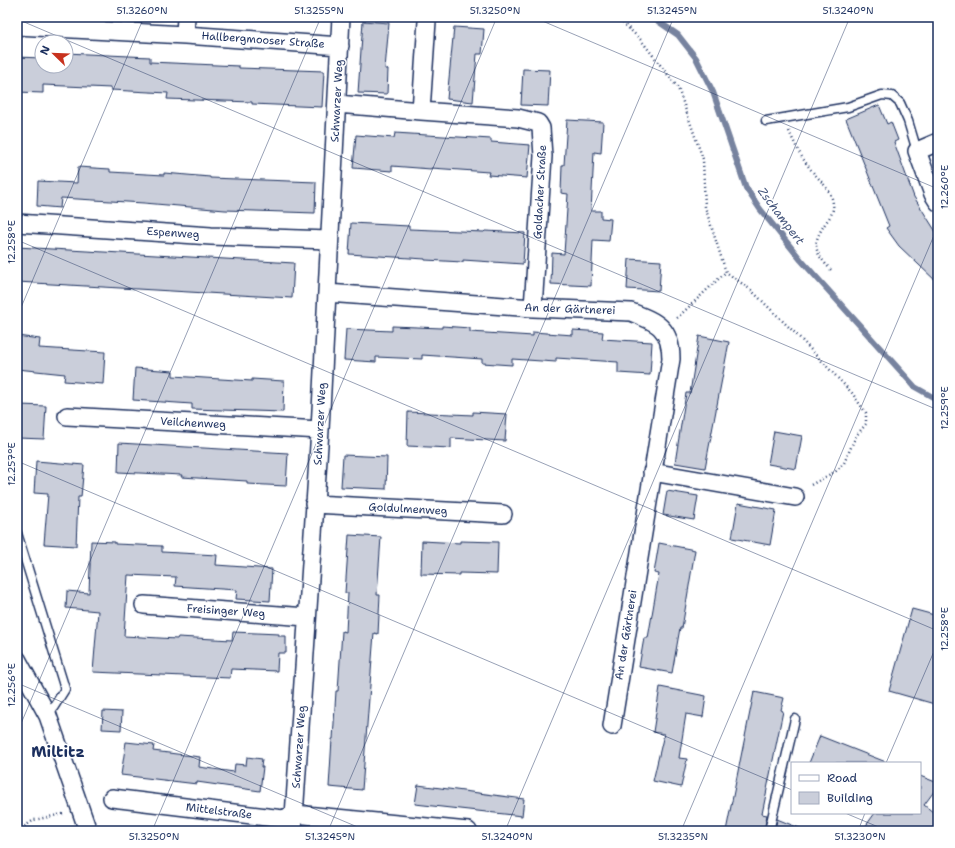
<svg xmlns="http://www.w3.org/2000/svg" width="955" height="848" viewBox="0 0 955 848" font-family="'Shantell Sans',sans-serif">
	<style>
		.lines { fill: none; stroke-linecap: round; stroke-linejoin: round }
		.stream { stroke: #77839f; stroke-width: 6 }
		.building { fill: #caceda; stroke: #1b2f5e }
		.lane-casing { stroke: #1b2f5e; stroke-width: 11 }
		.street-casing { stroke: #1b2f5e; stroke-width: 20 }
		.path { stroke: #1b2f5e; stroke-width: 2.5; stroke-dasharray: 1 3; stroke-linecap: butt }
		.lane { stroke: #fff; stroke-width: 8 }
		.street { stroke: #fff; stroke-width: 17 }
		.ticks { fill: none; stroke: #1b2f5e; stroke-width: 1; stroke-opacity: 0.45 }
		.labels { text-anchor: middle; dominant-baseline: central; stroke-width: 3; stroke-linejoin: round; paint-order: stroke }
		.street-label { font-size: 11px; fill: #1b2f5e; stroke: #fff }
		.water-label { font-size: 12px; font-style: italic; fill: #49597e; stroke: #fff }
		.district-label { font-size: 15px; font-weight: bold; fill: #1b2f5e; stroke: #fff }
		.neatline { fill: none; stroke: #1b2f5e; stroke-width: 1.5 }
		.ticks-label { font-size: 10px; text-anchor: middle; fill: #1b2f5e }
	</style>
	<rect width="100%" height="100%" fill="#fff"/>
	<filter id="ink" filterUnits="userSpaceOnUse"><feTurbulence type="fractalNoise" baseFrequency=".025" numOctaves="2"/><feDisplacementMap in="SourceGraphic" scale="8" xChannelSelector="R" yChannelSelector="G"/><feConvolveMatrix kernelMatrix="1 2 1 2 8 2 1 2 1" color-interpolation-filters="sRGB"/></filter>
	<g filter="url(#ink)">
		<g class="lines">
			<path class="stream" d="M 652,17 L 678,35 L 696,58 L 713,92 L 746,188 L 760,209 L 801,260 L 915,387 L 938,400"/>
		</g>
		<path class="building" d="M 363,21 L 389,23 L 385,69 L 388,69 L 387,94 L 358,93 Z
			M 454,27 L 484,29 L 482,54 L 477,54 L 473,102 L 447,99 Z
			M 66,53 L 150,57 L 150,62 L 239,66 L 239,68 L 324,71 L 322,107 L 252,104 L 252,102 L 167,99 L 168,93 L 111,90 L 111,88 L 43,85 L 43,93 L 17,92 L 17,57 L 42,58 L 42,66 L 66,66 Z
			M 523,69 L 550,70 L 548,106 L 521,105 Z
			M 879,105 L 887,124 L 891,122 L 898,140 L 894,142 L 914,197 L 938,235 L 938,283 L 899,246 L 886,228 L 889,226 L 846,119 Z
			M 567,120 L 603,122 L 601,153 L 594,152 L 591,211 L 601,211 L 601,218 L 611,219 L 609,241 L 593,240 L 591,286 L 551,284 L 552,253 L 564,254 L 568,194 L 561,193 L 562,165 L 564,165 Z
			M 395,133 L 491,139 L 491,142 L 530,145 L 527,178 L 488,175 L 489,172 L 431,168 L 431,169 L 392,166 L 392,171 L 353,168 L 356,135 L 394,138 Z
			M 78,167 L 110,169 L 110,172 L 164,175 L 164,173 L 210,177 L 210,178 L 316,182 L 315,213 L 225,210 L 144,203 L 61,198 L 60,208 L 37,206 L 38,181 L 77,183 Z
			M 351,223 L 409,226 L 409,229 L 484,232 L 485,231 L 525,233 L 523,264 L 463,260 L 463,262 L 425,260 L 425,259 L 349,254 Z
			M 17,247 L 294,263 L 292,298 L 17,282 Z
			M 629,259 L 661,261 L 659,291 L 627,289 Z
			M 392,326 L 442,328 L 442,326 L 470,328 L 470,332 L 533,336 L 533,332 L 573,335 L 573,330 L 603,332 L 602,339 L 652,342 L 650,375 L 618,373 L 618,362 L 556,358 L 556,362 L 512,359 L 512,365 L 482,363 L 482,359 L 422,355 L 422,359 L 376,357 L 376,362 L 344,360 L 346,329 L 392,331 Z
			M 17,336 L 40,339 L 39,348 L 105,352 L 103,384 L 64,381 L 65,374 L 17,369 Z
			M 699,336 L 729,342 L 705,468 L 675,463 L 686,393 L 690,393 Z
			M 135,368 L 173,371 L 173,376 L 252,381 L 252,379 L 284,381 L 283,412 L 192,409 L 192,404 L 133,400 Z
			M 20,405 L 46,406 L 44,439 L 18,438 Z
			M 408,412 L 473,415 L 473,412 L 507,414 L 505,441 L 451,438 L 451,448 L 407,446 Z
			M 774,431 L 802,436 L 796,469 L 768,464 Z
			M 119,443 L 288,453 L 286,486 L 247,484 L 247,481 L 181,477 L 182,475 L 118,472 Z
			M 343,455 L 387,457 L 386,489 L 341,487 Z
			M 36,461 L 84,465 L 81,497 L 78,497 L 76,546 L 44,544 L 48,494 L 34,493 Z
			M 667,491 L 698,496 L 694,520 L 663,515 Z
			M 738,503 L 776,510 L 770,545 L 732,538 Z
			M 349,535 L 381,537 L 377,595 L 380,595 L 378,634 L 374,633 L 362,790 L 329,787 L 332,739 L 333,739 L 336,691 L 338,691 L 342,631 L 346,632 L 348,593 L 345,593 Z
			M 91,541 L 115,542 L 115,544 L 162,546 L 162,552 L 217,555 L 216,565 L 272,569 L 270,601 L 236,599 L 237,590 L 175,586 L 176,577 L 128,575 L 124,636 L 177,639 L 178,637 L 232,640 L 233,632 L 279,634 L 279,636 L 286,636 L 286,653 L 278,653 L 277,671 L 231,669 L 230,678 L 93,672 L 98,611 L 66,608 L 67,591 L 89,593 Z
			M 422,541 L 460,543 L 460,541 L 498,542 L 497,574 L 459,573 L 459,575 L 421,574 Z
			M 659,543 L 695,550 L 682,628 L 680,628 L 672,673 L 639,667 L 644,638 L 648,638 L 659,574 L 654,573 Z
			M 912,609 L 938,616 L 938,705 L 889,691 Z
			M 660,687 L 706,696 L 703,717 L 686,714 L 679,758 L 687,759 L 681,787 L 653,781 L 664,734 L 653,732 Z
			M 754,692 L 784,698 L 781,710 L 783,711 L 762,814 L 767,815 L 764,831 L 726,831 Z
			M 103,711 L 122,712 L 121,730 L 102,729 Z
			M 820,736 L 886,762 L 886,763 L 809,763 Z
			M 126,742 L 154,745 L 153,751 L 200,757 L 199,767 L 234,772 L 235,764 L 246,765 L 247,757 L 262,759 L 261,767 L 263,767 L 260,791 L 197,782 L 197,784 L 121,775 Z
			M 920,776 L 938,783 L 938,786 L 924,805 L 938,816 L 938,831 L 862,831 L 875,813 L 920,813 Z
			M 418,785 L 524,799 L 522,816 L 415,804 Z
			M 777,819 L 804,830 L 804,831 L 775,831 Z"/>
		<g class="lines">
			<g class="lane-casing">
				<path id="lane" d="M 766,121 L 848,107 L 882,95 L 892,96 L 900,103 L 908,121 L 917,151
					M 17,533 L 65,689 L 48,716
					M 769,831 L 795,719"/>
			</g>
			<g class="street-casing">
				<path id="street" d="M 17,26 L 185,35 L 340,46
					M 185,35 L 186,17
					M 337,104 L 421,111 L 518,118 L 538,123 L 541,128 L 543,156 L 533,308
					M 421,111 L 427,21
					M 938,142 L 917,151 L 933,194 L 938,202
					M 17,223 L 211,236 L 329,240
					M 327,293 L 533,308 L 631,312 C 657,322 671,328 671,359 L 612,726
					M 67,416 L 320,430
					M 652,472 L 795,497
					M 314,504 L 503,514
					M 144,605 L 307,617
					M 17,659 L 48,716 L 88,831
					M 112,798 L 283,819 L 295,814 L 468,831
					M 293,831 L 320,430 L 341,17"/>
			</g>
			<path class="path" d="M 617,17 L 641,40 L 678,88 L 703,159 L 705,207 L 726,272 L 751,290 L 797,335 L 852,393 L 866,413 L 866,424 L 856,436 L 844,463 L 836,471 L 809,486
				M 789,131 C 795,145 802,159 812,171 C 820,181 832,190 833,204 C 834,210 831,216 827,221 C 811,244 813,251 832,271
				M 677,318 L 726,272
				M 18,831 L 34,820 L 63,814"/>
			<use href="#lane" class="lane"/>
			<use href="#street" class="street"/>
		</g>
	</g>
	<path class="ticks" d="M 533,17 L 938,189M 17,19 L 938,410M 17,240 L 938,631M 17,317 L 144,17M 17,461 L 792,790M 17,683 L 367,831M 17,733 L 321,17M 886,763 L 938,642M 845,813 L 888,831M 152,831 L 497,17M 328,831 L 674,17M 505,831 L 850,17M 681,831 L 938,226M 858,831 L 865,813"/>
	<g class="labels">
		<g class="street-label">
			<text transform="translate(263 40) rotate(4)">Hallbergmooser Straße</text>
			<text transform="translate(337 101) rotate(-87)">Schwarzer Weg</text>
			<text transform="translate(540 192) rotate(-87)">Goldacher Straße</text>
			<text transform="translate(173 233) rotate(4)">Espenweg</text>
			<text transform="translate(570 309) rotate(2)">An der Gärtnerei</text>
			<text transform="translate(193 423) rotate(3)">Veilchenweg</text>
			<text transform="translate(320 424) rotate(-87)">Schwarzer Weg</text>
			<text transform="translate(408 509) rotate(3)">Goldulmenweg</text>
			<text transform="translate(226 611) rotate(4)">Freisinger Weg</text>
			<text transform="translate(626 635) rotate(-81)">An der Gärtnerei</text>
			<text transform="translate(299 747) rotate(-86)">Schwarzer Weg</text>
			<text transform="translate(219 811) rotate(7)">Mittelstraße</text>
		</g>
		<g class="water-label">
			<text transform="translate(781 216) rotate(53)">Zschampert</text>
		</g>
		<g class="district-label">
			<text x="58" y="752">Miltitz</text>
		</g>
	</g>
	<rect width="955" height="848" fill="none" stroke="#fff" stroke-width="44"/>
	<rect x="791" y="762" width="130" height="52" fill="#ffffff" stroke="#a4acbf"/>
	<rect x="799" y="775" width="20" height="6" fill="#ffffff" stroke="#a4acbf"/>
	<text x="827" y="782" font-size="12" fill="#1b2f5e">Road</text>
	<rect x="799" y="792" width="20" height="12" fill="#caceda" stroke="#a4acbf"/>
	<text x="827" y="802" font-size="12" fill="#1b2f5e">Building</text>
	<g transform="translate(54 54) rotate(293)"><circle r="19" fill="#ffffff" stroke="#a4acbf"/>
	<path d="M0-3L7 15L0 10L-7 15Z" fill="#c8321e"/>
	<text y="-6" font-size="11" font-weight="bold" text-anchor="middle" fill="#1b2f5e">N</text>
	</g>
	<rect x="22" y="22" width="911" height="804" class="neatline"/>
	<g class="ticks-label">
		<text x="142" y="14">51.3260°N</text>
		<text x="319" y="14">51.3255°N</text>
		<text x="495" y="14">51.3250°N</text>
		<text x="672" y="14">51.3245°N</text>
		<text x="848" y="14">51.3240°N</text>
		<text transform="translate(944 187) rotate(-90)" y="4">12.260°E</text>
		<text transform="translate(11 242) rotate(-90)" y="4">12.258°E</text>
		<text transform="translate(944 408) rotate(-90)" y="4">12.259°E</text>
		<text transform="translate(11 464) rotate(-90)" y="4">12.257°E</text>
		<text transform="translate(944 629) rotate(-90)" y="4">12.258°E</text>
		<text transform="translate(11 685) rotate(-90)" y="4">12.256°E</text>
		<text x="154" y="840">51.3250°N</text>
		<text x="330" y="840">51.3245°N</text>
		<text x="507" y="840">51.3240°N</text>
		<text x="683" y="840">51.3235°N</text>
		<text x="860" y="840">51.3230°N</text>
	</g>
</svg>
